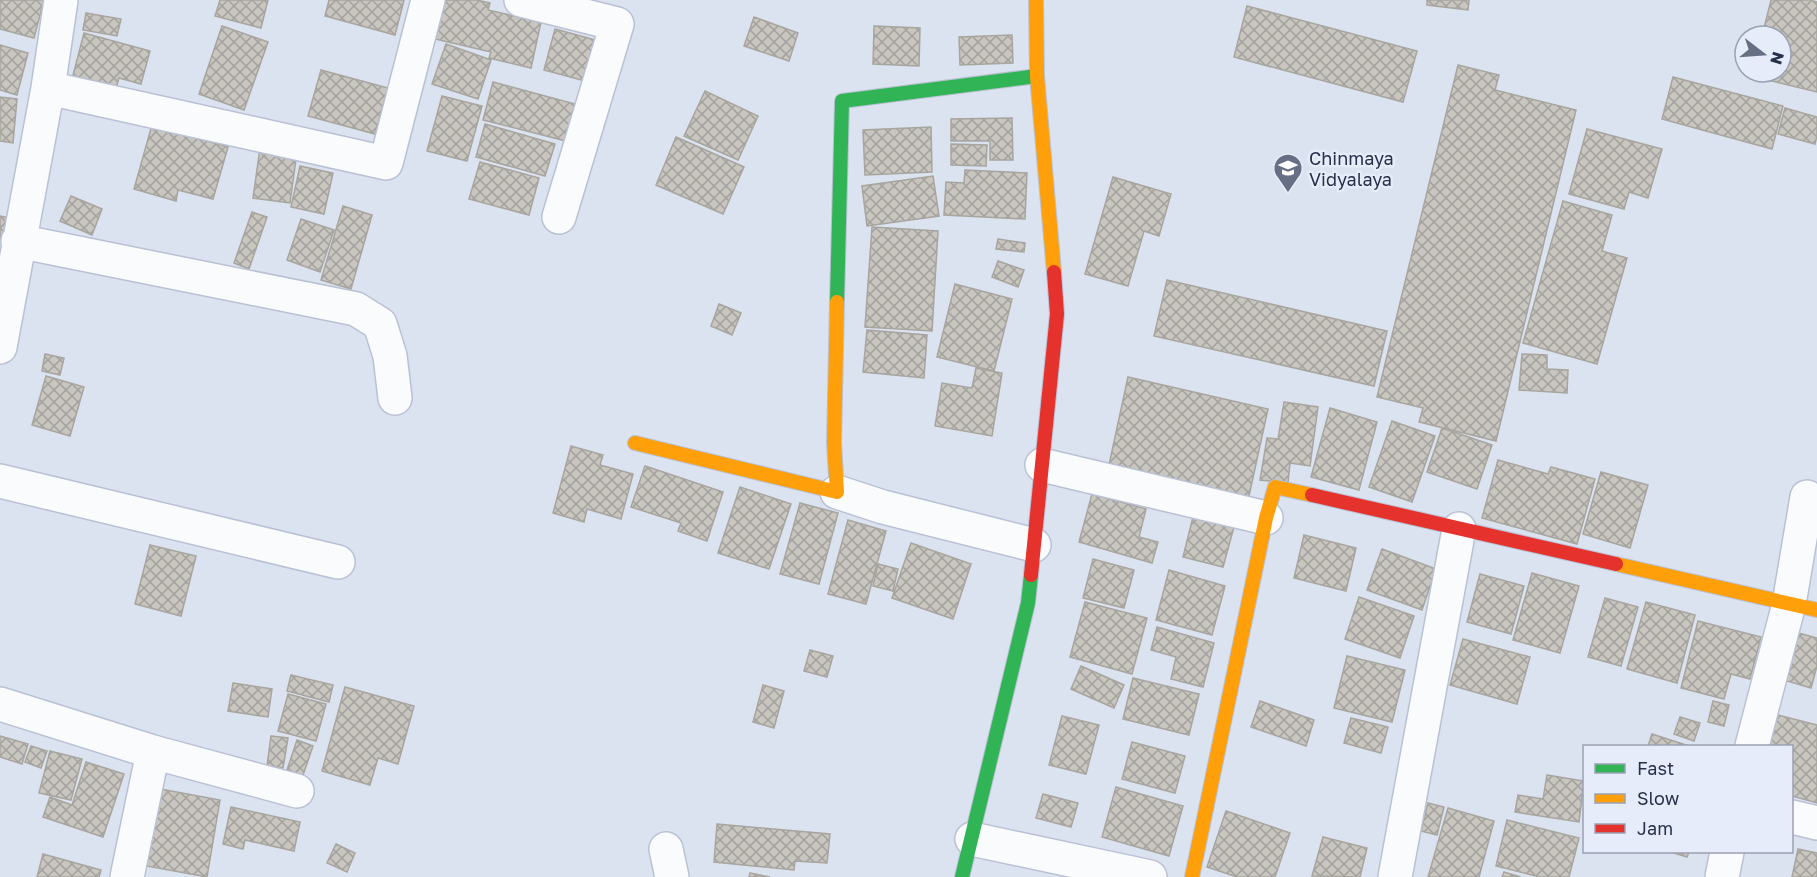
<svg xmlns="http://www.w3.org/2000/svg" width="1817" height="877" viewBox="0 0 1817 877" font-family="'Golos Text',sans-serif">
	<style>
		.building { fill: url(#building-cross-hatch); stroke: #a7a59e; stroke-width: 1.5 }
		.lines { fill: none; stroke-linecap: round; stroke-linejoin: round }
		.street-casing { stroke: #b9c1d4; stroke-width: 36 }
		.fast-casing { stroke: #b9c1d4; stroke-width: 16 }
		.slow-casing { stroke: #b9c1d4; stroke-width: 16 }
		.jam-casing { stroke: #b9c1d4; stroke-width: 16 }
		.street { stroke: #fafbfd; stroke-width: 33 }
		.fast { stroke: #30b455; stroke-width: 14 }
		.slow { stroke: #ff9f0a; stroke-width: 14 }
		.jam { stroke: #e5322d; stroke-width: 14 }
		.labels { text-anchor: middle; dominant-baseline: central; stroke-width: 5; stroke-linejoin: round; paint-order: stroke }
		.poi-label { font-size: 18px; fill: #27314a; stroke: #e6ecf9; text-anchor: start }
	</style>
	<defs>
		<pattern id="building-cross-hatch" width="8" height="8" patternUnits="userSpaceOnUse" patternTransform="scale(1.5)"><rect width="8" height="8" fill="#c8c6bf"/><path d="M0 0l8 8M0 8l8-8" fill="none" stroke="#a2a19d"/></pattern>
	</defs>
	<rect width="100%" height="100%" fill="#dbe2f0"/>
	<path class="building" d="M 0,0 L 44,0 L 34,38 L 0,29 Z
		M 220,0 L 268,0 L 261,28 L 215,16 Z
		M 329,0 L 404,0 L 395,35 L 325,16 Z
		M 444,0 L 477,0 L 490,3 L 488,10 L 541,22 L 531,68 L 489,58 L 491,52 L 435,39 Z
		M 1427,0 L 1469,0 L 1468,10 L 1427,5 Z
		M 1771,0 L 1810,0 L 1817,2 L 1817,92 L 1752,76 L 1754,72 L 1781,72 L 1781,36 L 1762,36 Z
		M 1247,6 L 1417,51 L 1403,102 L 1234,57 Z
		M 86,13 L 121,19 L 117,36 L 83,30 Z
		M 754,17 L 798,33 L 789,61 L 744,46 Z
		M 222,26 L 268,42 L 244,110 L 199,94 Z
		M 874,26 L 920,28 L 919,66 L 873,64 Z
		M 555,29 L 599,41 L 589,82 L 544,70 Z
		M 84,33 L 150,51 L 141,84 L 119,78 L 114,95 L 71,83 Z
		M 1012,35 L 1013,63 L 960,65 L 959,37 Z
		M 446,44 L 491,60 L 478,99 L 432,84 Z
		M 0,45 L 28,53 L 17,95 L 0,90 Z
		M 1458,65 L 1499,75 L 1495,90 L 1576,110 L 1496,441 L 1419,422 L 1423,408 L 1377,397 Z
		M 321,70 L 388,88 L 375,134 L 308,116 Z
		M 1673,77 L 1783,106 L 1772,149 L 1662,119 Z
		M 493,82 L 575,104 L 566,141 L 483,120 Z
		M 705,91 L 758,116 L 738,160 L 684,136 Z
		M 442,96 L 482,106 L 467,161 L 427,151 Z
		M 0,97 L 17,99 L 13,143 L 0,141 Z
		M 1785,108 L 1817,117 L 1817,136 L 1815,144 L 1778,134 Z
		M 1012,118 L 1013,160 L 990,160 L 990,141 L 951,141 L 951,119 Z
		M 485,124 L 555,144 L 545,176 L 476,157 Z
		M 152,125 L 228,147 L 213,199 L 178,190 L 176,201 L 134,189 Z
		M 931,127 L 932,172 L 865,175 L 863,130 Z
		M 1587,129 L 1662,149 L 1648,198 L 1629,192 L 1624,209 L 1569,194 Z
		M 676,137 L 744,167 L 723,214 L 656,185 Z
		M 951,144 L 987,145 L 986,166 L 951,165 Z
		M 260,148 L 297,152 L 290,203 L 253,198 Z
		M 480,162 L 539,178 L 529,215 L 469,199 Z
		M 300,166 L 333,173 L 324,214 L 291,207 Z
		M 965,170 L 1027,173 L 1025,219 L 944,215 L 946,182 L 964,183 Z
		M 933,176 L 939,216 L 867,226 L 862,186 Z
		M 1113,177 L 1171,194 L 1159,236 L 1144,231 L 1128,286 L 1085,274 Z
		M 71,196 L 102,209 L 92,235 L 60,221 Z
		M 1563,201 L 1612,215 L 1602,251 L 1627,258 L 1597,364 L 1523,343 Z
		M 343,206 L 372,215 L 351,289 L 321,280 Z
		M 252,212 L 267,217 L 249,269 L 234,263 Z
		M 0,216 L 10,218 L 4,242 L 0,241 Z
		M 301,219 L 334,230 L 320,272 L 287,260 Z
		M 872,227 L 938,231 L 932,331 L 865,327 Z
		M 998,239 L 1025,243 L 1024,252 L 996,249 Z
		M 998,261 L 1024,270 L 1018,287 L 992,277 Z
		M 1167,280 L 1387,331 L 1374,386 L 1154,336 Z
		M 955,284 L 1012,299 L 994,371 L 937,357 Z
		M 719,304 L 741,313 L 732,335 L 711,326 Z
		M 867,330 L 927,335 L 924,378 L 863,372 Z
		M 45,354 L 64,358 L 60,375 L 42,371 Z
		M 1522,354 L 1547,355 L 1547,369 L 1568,370 L 1567,393 L 1519,390 Z
		M 976,368 L 1002,373 L 992,436 L 935,426 L 942,383 L 972,388 Z
		M 46,376 L 84,387 L 70,436 L 32,425 Z
		M 1128,377 L 1268,409 L 1247,505 L 1107,474 Z
		M 1284,402 L 1318,407 L 1310,466 L 1290,463 L 1288,483 L 1260,480 L 1267,438 L 1278,439 Z
		M 1330,408 L 1377,422 L 1359,490 L 1311,477 Z
		M 1392,421 L 1435,436 L 1412,502 L 1369,487 Z
		M 1442,428 L 1492,445 L 1477,489 L 1427,472 Z
		M 571,446 L 603,455 L 600,465 L 633,474 L 621,519 L 587,509 L 584,522 L 553,513 Z
		M 1498,460 L 1548,474 L 1551,467 L 1595,479 L 1577,544 L 1482,518 Z
		M 645,466 L 723,492 L 707,541 L 678,531 L 681,523 L 631,507 Z
		M 1601,472 L 1648,485 L 1630,548 L 1583,534 Z
		M 740,487 L 791,504 L 769,569 L 718,553 Z
		M 1092,494 L 1146,509 L 1139,537 L 1158,542 L 1152,563 L 1079,542 Z
		M 800,503 L 838,513 L 819,584 L 780,574 Z
		M 1193,517 L 1234,527 L 1223,567 L 1183,557 Z
		M 848,520 L 886,531 L 866,604 L 828,594 Z
		M 1304,535 L 1356,548 L 1346,591 L 1294,578 Z
		M 911,543 L 971,564 L 953,619 L 892,598 Z
		M 150,545 L 196,556 L 181,616 L 135,604 Z
		M 1382,549 L 1436,569 L 1422,610 L 1367,590 Z
		M 1093,559 L 1134,570 L 1124,608 L 1083,598 Z
		M 878,564 L 898,569 L 893,591 L 873,586 Z
		M 1169,570 L 1225,586 L 1212,635 L 1156,620 Z
		M 1532,573 L 1579,586 L 1560,653 L 1513,640 Z
		M 1480,574 L 1524,586 L 1511,634 L 1467,622 Z
		M 1359,597 L 1414,616 L 1400,658 L 1345,639 Z
		M 1605,598 L 1638,607 L 1621,666 L 1588,657 Z
		M 1085,602 L 1147,618 L 1132,674 L 1070,657 Z
		M 1646,602 L 1695,615 L 1677,683 L 1627,669 Z
		M 1698,621 L 1761,637 L 1750,679 L 1731,674 L 1724,699 L 1681,688 Z
		M 1157,627 L 1214,643 L 1203,687 L 1171,679 L 1176,657 L 1151,650 Z
		M 1791,631 L 1817,638 L 1817,666 L 1811,688 L 1777,678 Z
		M 1463,639 L 1530,657 L 1517,704 L 1450,685 Z
		M 810,650 L 833,656 L 827,677 L 804,671 Z
		M 1347,656 L 1405,670 L 1392,722 L 1334,708 Z
		M 1081,666 L 1124,685 L 1114,708 L 1071,689 Z
		M 291,675 L 333,685 L 329,702 L 287,691 Z
		M 1133,678 L 1199,694 L 1189,735 L 1123,719 Z
		M 233,683 L 272,689 L 268,717 L 228,711 Z
		M 763,685 L 784,691 L 774,728 L 753,722 Z
		M 345,687 L 414,706 L 398,764 L 378,758 L 370,785 L 322,771 Z
		M 288,694 L 326,704 L 316,741 L 278,731 Z
		M 1260,701 L 1314,720 L 1306,746 L 1251,727 Z
		M 1713,701 L 1729,705 L 1724,726 L 1708,722 Z
		M 1774,714 L 1817,725 L 1817,803 L 1792,796 L 1792,746 L 1765,746 Z
		M 1062,716 L 1099,725 L 1086,774 L 1049,765 Z
		M 1680,717 L 1700,723 L 1694,741 L 1674,734 Z
		M 1351,718 L 1388,727 L 1381,753 L 1344,743 Z
		M 1652,734 L 1689,746 L 1648,746 Z
		M 0,736 L 28,744 L 22,764 L 0,757 Z
		M 271,736 L 288,738 L 283,768 L 267,766 Z
		M 297,740 L 313,746 L 301,781 L 285,776 Z
		M 1132,742 L 1185,756 L 1175,793 L 1122,779 Z
		M 31,746 L 47,751 L 41,768 L 25,762 Z
		M 50,751 L 82,759 L 71,800 L 39,793 Z
		M 86,762 L 124,774 L 103,837 L 43,817 L 50,797 L 72,805 Z
		M 1547,775 L 1584,781 L 1579,822 L 1515,812 L 1518,795 L 1543,799 Z
		M 1116,787 L 1183,806 L 1169,856 L 1102,837 Z
		M 155,788 L 220,800 L 207,877 L 141,865 Z
		M 1043,794 L 1078,803 L 1071,827 L 1036,818 Z
		M 1428,803 L 1444,807 L 1437,835 L 1421,831 Z
		M 231,807 L 300,822 L 294,851 L 245,840 L 243,849 L 223,844 Z
		M 1448,808 L 1494,821 L 1479,877 L 1428,877 Z
		M 1226,811 L 1290,833 L 1275,877 L 1237,877 L 1207,867 Z
		M 1507,820 L 1579,838 L 1569,877 L 1540,877 L 1496,866 Z
		M 717,824 L 830,834 L 827,863 L 795,861 L 794,870 L 714,862 Z
		M 1323,837 L 1367,848 L 1360,877 L 1312,876 Z
		M 336,844 L 355,853 L 347,872 L 327,863 Z
		M 1798,849 L 1817,853 L 1817,877 L 1792,877 Z
		M 1671,852 L 1689,852 L 1687,857 Z
		M 43,854 L 101,870 L 99,877 L 37,877 Z
		M 1504,872 L 1521,877 L 1502,877 Z
		M 750,873 L 770,877 L 749,877 Z"/>
	<g class="lines">
		<g class="street-casing">
			<path id="street" d="M 521,0 L 617,24 L 559,217
				M 48,88 L 61,0
				M 18,241 L 356,309 L 380,324 L 390,356 L 395,398
				M 0,347 L 48,88 L 386,163 L 428,0
				M 1042,465 L 1266,518
				M 0,481 L 338,562
				M 837,492 L 883,507 L 1034,545
				M 0,704 L 153,752 L 297,791
				M 1752,746 L 1789,604 L 1807,497
				M 1792,817 L 1817,823
				M 972,839 L 1150,877
				M 666,849 L 672,877
				M 127,877 L 153,752
				M 1395,877 L 1459,529
				M 1722,877 L 1727,852"/>
		</g>
		<g class="fast-casing">
			<path id="fast" d="M 837,302 L 842,101 L 1037,76
				M 962,877 L 1028,603 L 1031,575"/>
		</g>
		<g class="slow-casing">
			<path id="slow" d="M 1036,0 L 1037,76 L 1054,272
				M 635,443 L 837,492 L 834,443 L 837,302
				M 1616,564 L 1817,610
				M 1192,877 L 1266,518 L 1275,487 L 1312,495"/>
		</g>
		<g class="jam-casing">
			<path id="jam" d="M 1312,495 L 1616,564
				M 1031,575 L 1057,314 L 1054,272"/>
		</g>
		<use href="#street" class="street"/>
		<use href="#fast" class="fast"/>
		<use href="#slow" class="slow"/>
		<use href="#jam" class="jam"/>
	</g>
	<defs>
		<g id="school-pin" transform="scale(1.5)"><path d="M0 17L-7.5 6A9.5 9.5 0 1 1 7.5 6Z" fill="#666f84" stroke="#e6ecf9"/><path d="M0-5L7-2L0 1L-7-2ZM-4 1L0 2.5L4 1V4Q0 6-4 4Z" fill="#fff"/></g>
	</defs>
	<g fill-rule="evenodd">
		<use href="#school-pin" x="1288" y="168"/>
	</g>
	<g class="labels">
		<g class="poi-label">
			<text x="1309" y="158">Chinmaya<tspan x="1309" dy="21">Vidyalaya</tspan></text>
		</g>
	</g>
	<rect x="1583" y="745" width="210" height="108" fill="#e6ecf9" stroke="#9aa1b3" stroke-width="1.5"/>
	<rect x="1595" y="764" width="30" height="9" fill="#30b455" stroke="#9aa1b3" stroke-width="1.5"/>
	<text x="1637" y="775" font-size="18" fill="#27314a">Fast</text>
	<rect x="1595" y="794" width="30" height="9" fill="#ff9f0a" stroke="#9aa1b3" stroke-width="1.5"/>
	<text x="1637" y="805" font-size="18" fill="#27314a">Slow</text>
	<rect x="1595" y="824" width="30" height="9" fill="#e5322d" stroke="#9aa1b3" stroke-width="1.5"/>
	<text x="1637" y="835" font-size="18" fill="#27314a">Jam</text>
	<g transform="translate(1763 54) rotate(107)"><circle r="28" fill="#e6ecf9" stroke="#9aa1b3" stroke-width="1.5"/>
	<path d="M0-4.5L10 22L0 15L-10 22Z" fill="#666f84"/>
	<text y="-9" font-size="16" font-weight="bold" text-anchor="middle" fill="#27314a">N</text>
	</g>
</svg>
